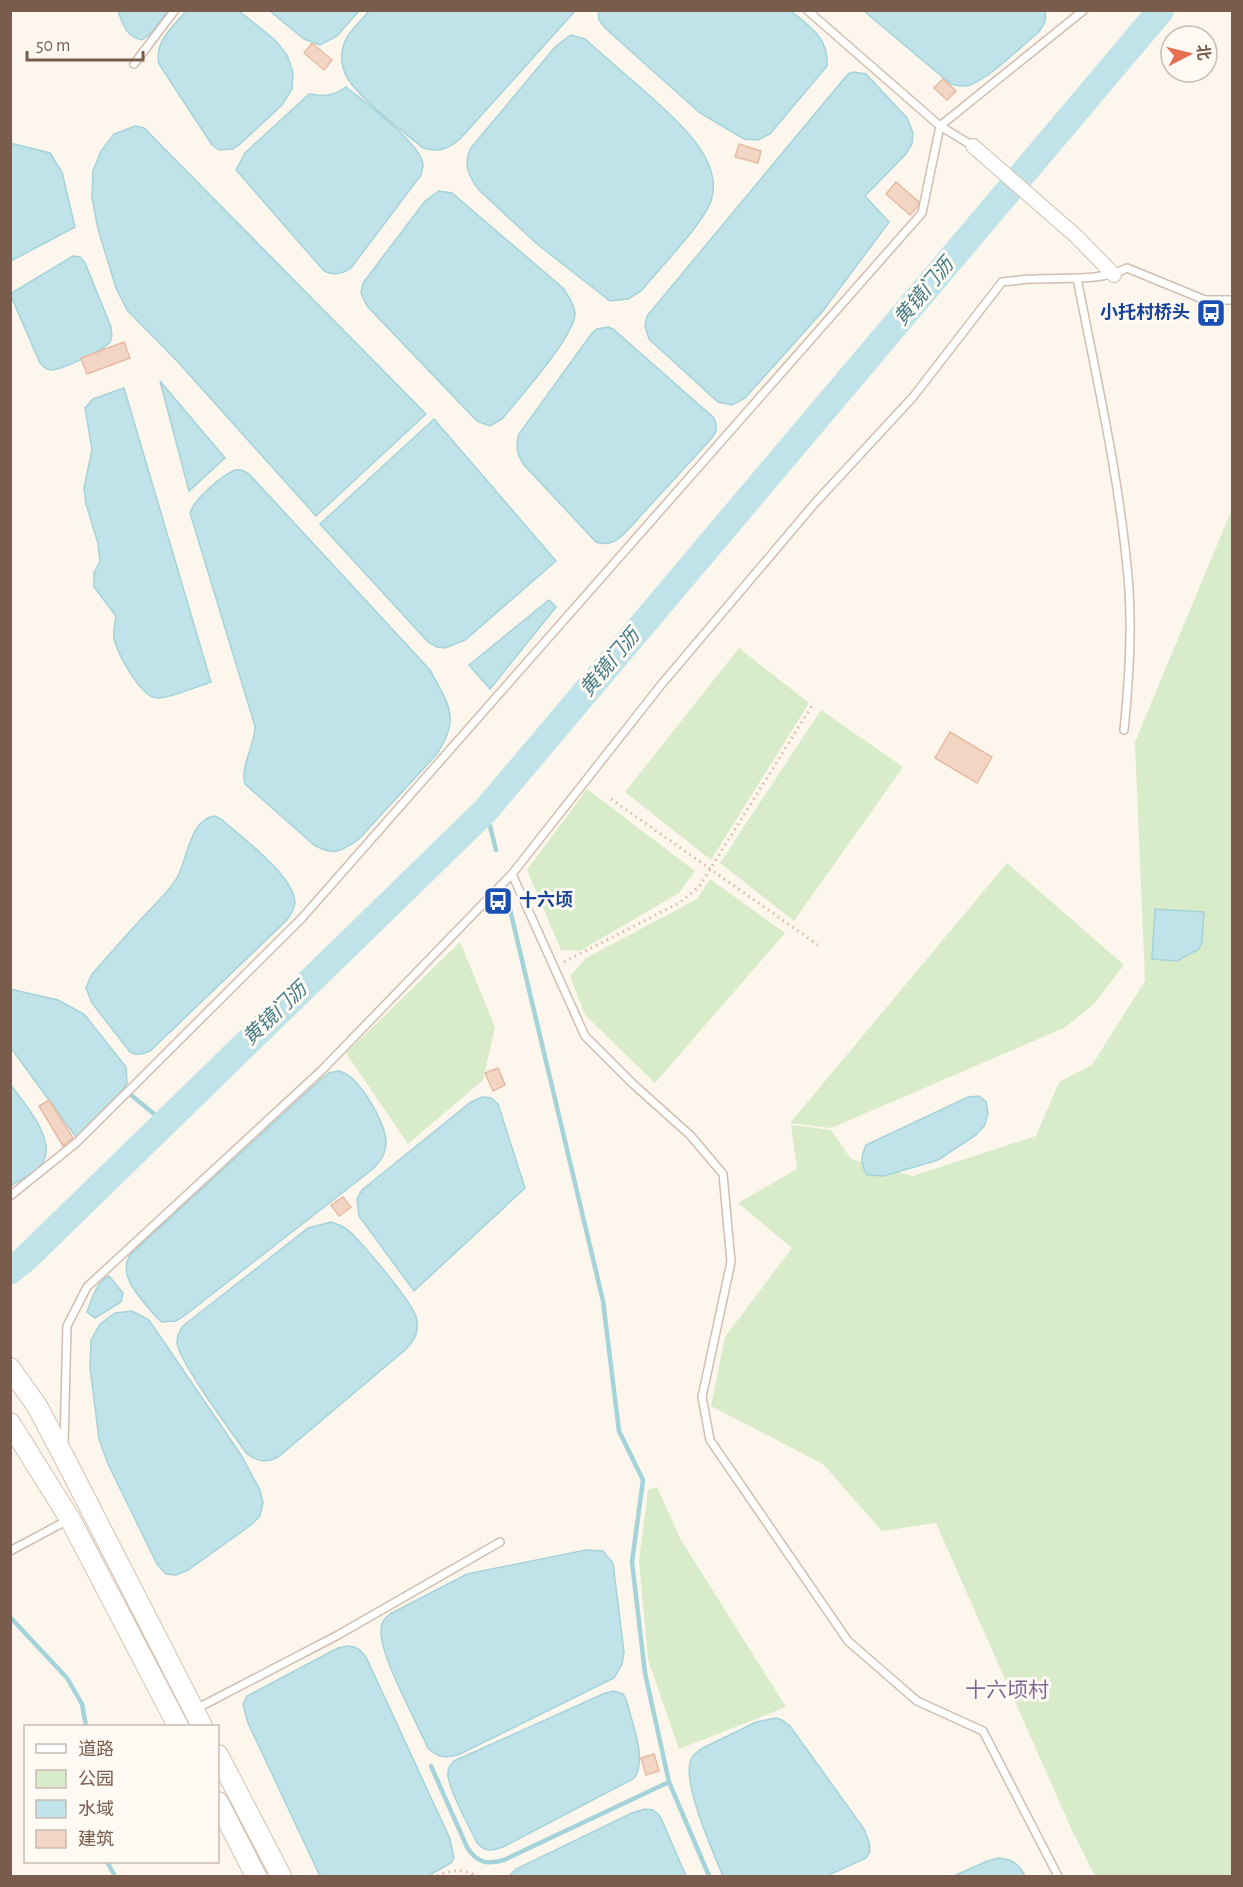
<svg xmlns="http://www.w3.org/2000/svg" width="1243" height="1887" viewBox="0 0 1243 1887" font-family="'Alegreya Sans','Noto Sans SC',sans-serif">
	<style>
		.green { fill: #d8ecc9 }
		.water { fill: #bfe3e8; stroke: #a5d3da; stroke-width: 1.5 }
		.lines { fill: none; stroke-linecap: round; stroke-linejoin: round }
		.stream { stroke: #a5d3da; stroke-width: 4.5 }
		.river { stroke: #bfe3e8; stroke-width: 27 }
		.building { fill: #f3d5c3; stroke: #e6bba3; stroke-width: 1.5 }
		.lane-casing { stroke: #d1beb0; stroke-width: 10 }
		.street-casing { stroke: #d1beb0; stroke-width: 16 }
		.secondary-casing { stroke: #d6c0b0; stroke-width: 22 }
		.path { stroke: #d9b8a5; stroke-width: 3; stroke-dasharray: 1.5 4.5; stroke-linecap: butt }
		.lane { stroke: #fff; stroke-width: 7 }
		.street { stroke: #fff; stroke-width: 14 }
		.secondary { stroke: #fff; stroke-width: 20 }
		.labels { text-anchor: middle; dominant-baseline: central; stroke-width: 6; stroke-linejoin: round; paint-order: stroke }
		.transit-label { font-size: 18px; font-weight: bold; fill: #164399; stroke: #fffaf3; text-anchor: end }
		.water-label { font-size: 20px; font-style: italic; fill: #437c86; stroke: #fffaf3 }
		.quarter-label { font-size: 21px; fill: #846695; stroke: #fffaf3 }
	</style>
	<rect width="100%" height="100%" fill="#fdf6ec"/>
	<path class="green" d="M 1232,509 L 1232,1876 L 1095,1876 L 1070,1826 L 936,1523 L 882,1531 L 823,1464 L 711,1406 L 725,1337 L 792,1248 L 738,1203 L 797,1169 L 791,1125 L 831,1130 L 851,1159 L 913,1176 L 1036,1136 L 1059,1082 L 1092,1065 L 1145,981 L 1135,742 Z
		M 739,648 L 809,703 L 711,860 L 625,792 Z
		M 821,710 L 903,767 L 794,921 L 720,863 Z
		M 587,789 L 695,871 L 679,893 L 580,951 L 561,950 L 527,870 Z
		M 1007,863 L 1124,965 L 1094,1004 L 1064,1028 L 831,1128 L 790,1123 Z
		M 710,879 L 785,933 L 655,1083 L 585,1015 L 570,976 L 586,958 L 697,899 Z
		M 460,942 L 495,1027 L 483,1080 L 408,1144 L 346,1053 Z
		M 657,1487 L 681,1540 L 786,1707 L 679,1749 L 648,1660 L 639,1561 L 648,1490 Z"/>
	<path class="water" d="M 370,10 L 575,10 L 575,11 L 460,139 C 448,149 439,153 423,148 C 402,130 362,101 348,79 C 343,72 341,61 342,52 C 344,35 359,23 370,10 Z
		M 598,10 L 791,11 C 810,27 829,38 827,66 L 770,134 L 758,140 L 744,139 L 700,113 L 605,28 L 599,20 Z
		M 118,11 L 168,11 L 150,34 L 142,40 C 126,37 123,24 118,11 Z
		M 186,11 L 239,11 L 275,40 L 287,55 L 293,72 L 292,89 L 282,105 L 240,144 L 233,149 L 219,150 L 212,145 L 159,64 C 154,41 173,27 186,11 Z
		M 270,11 L 359,11 L 337,36 L 320,45 L 304,39 Z
		M 1045,11 C 1047,20 1044,25 1038,33 C 1020,47 990,78 970,85 C 963,87 958,86 951,84 L 864,11 Z
		M 571,35 L 585,39 C 603,55 621,71 640,87 C 668,113 726,157 711,201 C 703,224 658,270 641,291 L 628,299 L 610,301 L 537,244 L 479,190 C 469,177 463,165 470,149 L 556,46 Z
		M 853,72 L 866,74 L 907,118 L 913,133 L 912,144 L 905,155 L 865,196 L 889,222 L 822,312 L 745,398 L 732,405 L 718,402 L 649,339 L 645,326 L 647,316 L 848,74 Z
		M 346,87 C 364,102 422,144 423,165 C 423,169 421,172 421,175 L 351,268 C 342,274 335,276 324,271 L 236,170 L 245,153 L 309,94 C 325,97 333,96 346,87 Z
		M 135,126 L 144,128 L 426,414 L 316,516 L 178,362 L 127,310 L 116,288 L 98,229 L 92,198 L 93,171 L 101,151 L 114,134 Z
		M 10,143 L 50,153 L 62,172 L 75,227 L 11,261 Z
		M 439,191 L 452,193 L 563,288 C 568,296 574,303 575,313 C 576,335 518,399 502,419 L 490,426 L 477,421 L 367,306 L 361,293 L 363,283 L 425,201 Z
		M 73,256 L 80,257 L 85,263 L 111,327 C 112,334 113,340 107,345 C 100,351 60,371 51,370 C 46,370 43,366 40,363 L 10,294 Z
		M 608,327 L 613,329 L 714,418 C 718,427 717,432 711,439 L 624,534 C 615,542 608,546 596,542 L 525,466 C 517,455 515,447 519,434 L 592,333 L 597,329 Z
		M 160,381 L 225,458 L 189,491 Z
		M 124,388 L 211,682 C 199,686 168,699 157,698 C 141,698 118,654 114,639 C 113,632 115,623 116,616 L 94,587 L 94,573 L 100,561 L 98,543 L 86,504 L 84,488 L 92,450 L 85,408 L 93,399 Z
		M 434,419 L 556,561 L 465,640 L 445,648 L 437,647 L 428,642 L 320,524 Z
		M 235,470 L 242,470 L 249,474 L 430,670 C 449,705 461,719 436,755 L 358,840 C 340,852 334,856 314,845 L 245,784 C 240,765 255,746 255,726 L 190,513 C 194,499 221,476 235,470 Z
		M 549,600 L 556,607 L 490,689 L 469,665 Z
		M 215,816 L 221,819 C 240,836 295,876 295,903 C 294,910 291,914 287,920 L 150,1051 C 143,1054 137,1056 130,1052 L 92,1003 L 86,988 L 92,974 C 110,954 127,934 145,915 C 157,902 170,890 178,876 C 187,858 191,818 215,816 Z
		M 1155,909 L 1204,912 L 1202,942 L 1199,949 L 1177,961 L 1152,959 Z
		M 10,989 L 58,1000 L 84,1014 L 126,1067 L 127,1083 L 120,1094 L 76,1137 L 11,1048 Z
		M 338,1071 C 357,1072 387,1124 386,1143 C 386,1153 381,1160 374,1168 L 184,1316 L 176,1321 L 162,1322 L 156,1317 C 143,1300 115,1276 131,1254 L 318,1082 L 329,1073 Z
		M 10,1084 C 24,1103 62,1145 39,1167 C 31,1175 19,1180 11,1186 Z
		M 979,1096 L 986,1102 L 988,1113 L 985,1125 L 976,1135 L 938,1160 L 884,1176 L 867,1175 C 860,1163 861,1156 866,1145 L 968,1097 Z
		M 482,1097 L 491,1098 L 498,1104 L 525,1188 L 414,1291 L 359,1216 L 357,1199 L 362,1190 L 471,1102 Z
		M 331,1222 C 337,1224 343,1226 348,1230 C 361,1241 412,1302 416,1317 C 420,1331 415,1340 405,1350 L 278,1457 C 266,1463 258,1462 247,1454 C 233,1434 179,1362 177,1343 C 177,1336 179,1331 183,1326 L 308,1228 Z
		M 109,1276 L 123,1293 L 121,1302 L 95,1318 L 87,1312 C 92,1299 96,1282 109,1276 Z
		M 132,1311 L 149,1320 L 241,1455 L 260,1490 L 263,1503 L 260,1516 L 251,1525 L 188,1570 L 176,1575 L 166,1574 L 157,1564 L 108,1464 L 99,1439 L 90,1367 L 91,1340 L 100,1324 L 115,1313 Z
		M 586,1550 L 603,1551 L 613,1563 L 624,1652 L 622,1664 L 614,1678 L 458,1755 C 445,1758 438,1758 428,1748 C 417,1723 379,1654 381,1630 C 381,1622 384,1619 390,1614 L 467,1574 Z
		M 349,1646 C 358,1647 362,1651 367,1659 L 450,1839 L 454,1858 L 451,1863 L 428,1876 L 320,1876 L 248,1723 L 243,1704 L 247,1696 L 338,1648 Z
		M 613,1691 L 623,1694 L 626,1699 C 631,1720 649,1763 633,1779 L 503,1847 C 491,1851 485,1852 477,1843 C 470,1828 447,1787 448,1773 C 448,1767 450,1765 454,1761 L 603,1694 Z
		M 776,1718 L 782,1720 L 790,1726 L 864,1829 L 869,1842 L 870,1851 L 866,1858 L 827,1876 L 723,1876 C 713,1852 684,1787 690,1763 C 691,1756 696,1753 701,1749 L 756,1722 Z
		M 645,1809 L 653,1810 L 660,1816 L 686,1876 L 509,1876 L 516,1869 L 632,1813 Z
		M 998,1858 C 1012,1859 1019,1864 1025,1876 L 954,1876 L 985,1862 Z"/>
	<g class="lines">
		<path class="stream" d="M 486,810 L 496,850
			M 507,897 L 603,1301 L 619,1431 L 643,1480 L 632,1562 L 645,1673 L 669,1782 L 709,1876
			M 125,1090 L 165,1123
			M 10,1617 L 67,1678 L 82,1704 L 86,1726
			M 431,1766 L 467,1847 C 477,1863 487,1865 504,1860 L 669,1782
			M 107,1862 L 115,1876"/>
		<path class="river" d="M 10,1271 L 25,1259 L 486,810 L 1161,10"/>
	</g>
	<path class="building" d="M 312,43 L 332,60 L 324,70 L 304,53 Z
		M 943,79 L 956,91 L 947,100 L 934,88 Z
		M 739,144 L 761,151 L 758,163 L 735,157 Z
		M 896,182 L 919,202 L 918,206 L 910,215 L 886,194 Z
		M 124,342 L 130,358 L 87,374 L 81,358 Z
		M 950,732 L 992,757 L 977,783 L 935,758 Z
		M 498,1068 L 505,1085 L 493,1091 L 485,1073 Z
		M 49,1100 L 73,1138 L 63,1146 L 39,1106 Z
		M 343,1197 L 351,1207 L 339,1216 L 331,1205 Z
		M 654,1754 L 659,1771 L 646,1775 L 641,1758 Z"/>
	<g class="lines">
		<g class="lane-casing">
			<path id="lane" d="M 807,10 L 940,126 L 973,146
				M 134,64 L 175,10
				M 1077,278 C 1097,381 1121,484 1129,589 C 1132,637 1129,683 1124,730
				M 512,874 L 585,1036 L 633,1084 L 690,1135 L 723,1174 L 731,1262 L 702,1397 L 710,1440 L 848,1641 L 917,1701 L 983,1731 L 1058,1876
				M 10,1196 L 76,1143 L 302,918 L 922,213 L 940,126 L 1084,10
				M 64,1445 L 67,1326 L 87,1287 L 322,1070 L 512,874 L 661,685 L 815,503 L 913,397 L 1002,282 C 1013,281 1024,279 1035,279 C 1066,277 1099,282 1127,268 L 1205,300 L 1232,300
				M 10,1551 L 68,1520
				M 196,1709 L 338,1635 L 500,1542"/>
		</g>
		<g class="street-casing">
			<path id="street" d="M 973,146 L 1077,237 L 1114,275"/>
		</g>
		<g class="secondary-casing">
			<path id="secondary" d="M 10,1368 L 37,1406 L 64,1457 L 202,1726
				M 10,1423 L 70,1519 L 178,1726
				M 218,1755 L 281,1876
				M 218,1802 L 256,1876"/>
		</g>
		<path class="path" d="M 611,799 L 818,945
			M 564,962 L 679,903 L 699,887 L 813,704
			M 437,1876 C 451,1870 463,1868 476,1876"/>
		<use href="#lane" class="lane"/>
		<use href="#street" class="street"/>
		<use href="#secondary" class="secondary"/>
	</g>
	<defs>
		<g id="bus-square" transform="scale(1.5)"><rect x="-9" y="-9" width="18" height="18" rx="4" fill="#1a4fb4" stroke="#fffaf3"/><path d="M-5-6H5V4H4V6H2V4H-2V6H-4V4H-5ZM-3.5-4V0h7V-4ZM-3.5 1.2v1.5H-2V1.2ZM2 1.2v1.5H3.5V1.2Z" fill="#fff"/></g>
	</defs>
	<g fill-rule="evenodd">
		<use href="#bus-square" x="1211" y="313"/>
		<use href="#bus-square" x="498" y="901"/>
	</g>
	<g class="labels">
		<g class="transit-label">
			<text x="1190" y="313">小托村桥头</text>
			<text x="519" y="901" text-anchor="start">十六顷</text>
		</g>
		<g class="water-label">
			<text transform="translate(924 292) rotate(-50)">黄镜门沥</text>
			<text transform="translate(610 663) rotate(-50)">黄镜门沥</text>
			<text transform="translate(275 1014) rotate(-44)">黄镜门沥</text>
		</g>
		<g class="quarter-label">
			<text x="1007" y="1690">十六顷村</text>
		</g>
	</g>
	<rect width="1243" height="1887" fill="none" stroke="#7a5c4d" stroke-width="24"/>
	<rect x="24" y="1725" width="195" height="138" fill="#fffaf3" stroke="#cabbb1" stroke-width="1.5"/>
	<rect x="36" y="1744" width="30" height="9" fill="#ffffff" stroke="#cabbb1" stroke-width="1.5"/>
	<text x="78" y="1755" font-size="18" fill="#7a5c4d">道路</text>
	<rect x="36" y="1770" width="30" height="18" fill="#d8ecc9" stroke="#cabbb1" stroke-width="1.5"/>
	<text x="78" y="1785" font-size="18" fill="#7a5c4d">公园</text>
	<rect x="36" y="1800" width="30" height="18" fill="#bfe3e8" stroke="#cabbb1" stroke-width="1.5"/>
	<text x="78" y="1815" font-size="18" fill="#7a5c4d">水域</text>
	<rect x="36" y="1830" width="30" height="18" fill="#f3d5c3" stroke="#cabbb1" stroke-width="1.5"/>
	<text x="78" y="1845" font-size="18" fill="#7a5c4d">建筑</text>
	<g transform="translate(1189 54) rotate(83)"><circle r="28" fill="#fffaf3" stroke="#cabbb1" stroke-width="1.5"/>
	<path d="M0-4.5L10 22L0 15L-10 22Z" fill="#e76f51"/>
	<text y="-9" font-size="16" font-weight="bold" text-anchor="middle" fill="#7a5c4d">北</text>
	</g>
	<path d="M27 51v9h116v-9" fill="none" stroke="#7a5c4d" stroke-width="3"/>
	<text x="36" y="51" font-size="18" fill="#7a5c4d" stroke="#fffaf3" stroke-width="4.5" paint-order="stroke">50 m</text>
</svg>
